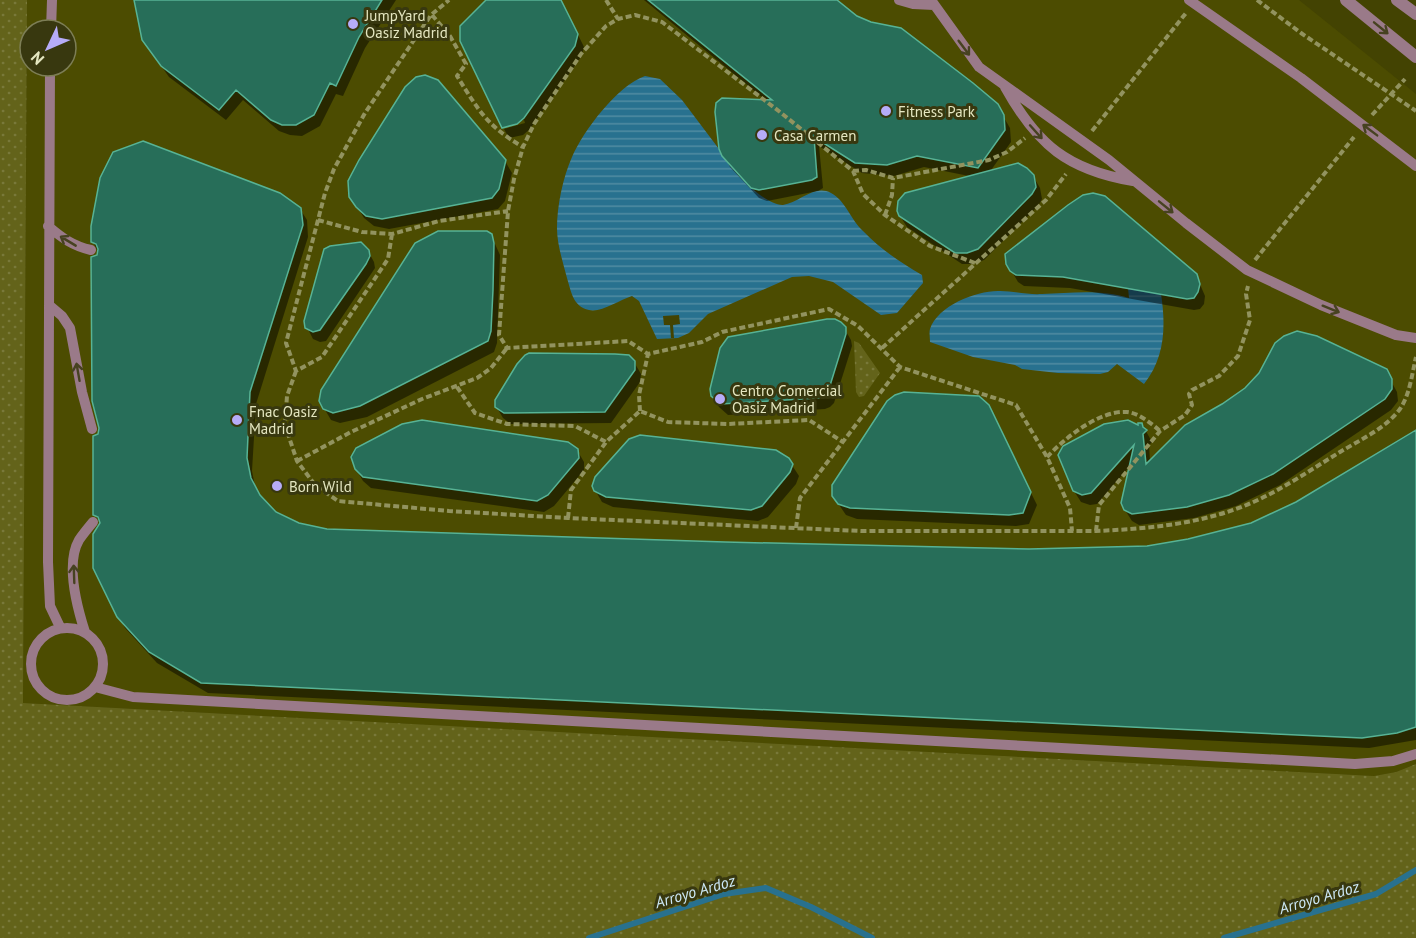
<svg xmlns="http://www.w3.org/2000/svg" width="1416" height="938" viewBox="0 0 1416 938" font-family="'PT Sans',sans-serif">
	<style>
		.built { fill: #4c4c01; fill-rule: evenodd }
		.grass { fill: url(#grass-dots) }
		.water { fill: url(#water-rules) }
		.pier { fill: #434302 }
		.shadow { fill: #0007 }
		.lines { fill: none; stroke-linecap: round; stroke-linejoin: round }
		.stream { stroke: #28718f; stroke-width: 6 }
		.building { fill: #276e59; stroke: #57b395; stroke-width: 1.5 }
		.path { stroke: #92935f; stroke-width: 4; stroke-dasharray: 6 3; stroke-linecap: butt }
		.service { stroke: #9a7a89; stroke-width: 10 }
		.tertiary { stroke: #9a7a89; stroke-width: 12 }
		.oneway { stroke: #474221 }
		.poi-dot { fill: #b6acf8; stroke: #38380f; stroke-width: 2 }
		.labels { text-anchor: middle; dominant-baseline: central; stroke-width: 6; stroke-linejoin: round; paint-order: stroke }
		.poi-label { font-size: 15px; fill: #e5e7c1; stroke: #38380f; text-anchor: start }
		.water-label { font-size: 16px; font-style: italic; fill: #cde8f6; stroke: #38380f }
	</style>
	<defs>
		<pattern id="grass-dots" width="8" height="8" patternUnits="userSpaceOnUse" patternTransform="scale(1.5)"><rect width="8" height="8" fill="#63631a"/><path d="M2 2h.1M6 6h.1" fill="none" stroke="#79793a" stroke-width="1.8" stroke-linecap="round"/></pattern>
		<pattern id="water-rules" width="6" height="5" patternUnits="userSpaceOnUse" patternTransform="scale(1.5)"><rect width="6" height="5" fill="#28718f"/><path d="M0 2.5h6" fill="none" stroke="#518ca2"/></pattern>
	</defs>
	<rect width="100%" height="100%" fill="#434302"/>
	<path class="built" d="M 27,0 L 1299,0 L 1416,94 L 1416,764 L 1396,772 L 1374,776 L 23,703 ZM 30,30 L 66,30 L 66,66 L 30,66 Z"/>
	<path class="grass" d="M 0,0 L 27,0 L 23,703 L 1374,776 L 1396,772 L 1416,764 L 1416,938 L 0,938 Z
		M 854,341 L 859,343 L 880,373 L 864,396 L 859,397 L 856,392 Z"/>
	<path class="water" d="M 645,76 L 660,79 L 682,100 L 719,149 C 726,165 764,206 783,205 C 799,203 814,184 831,193 C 845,200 851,220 863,231 C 880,249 900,262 922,275 L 923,283 L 897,313 L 881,315 L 833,282 L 809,276 L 792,277 L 708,314 L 689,333 L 678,338 L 657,339 L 639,301 L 632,296 C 619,300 601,313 589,310 C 573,307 571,291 567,278 C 563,262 557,245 557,228 C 557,206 563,177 572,157 C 584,130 617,86 645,76 Z
		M 1128,288 L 1161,294 C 1166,326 1165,358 1144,384 L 1117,364 L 1108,372 L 1100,374 L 1058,373 L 1022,369 L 1015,365 L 973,357 L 930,342 C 930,338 929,332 930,329 C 938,305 978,290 1000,291 C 1014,291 1028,295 1042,294 C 1071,293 1101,289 1129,298 Z"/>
	<path class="pier" d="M 679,315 L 680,324 L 673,325 L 674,338 L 671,338 L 670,325 L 664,325 L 663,316 Z"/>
	<path class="shadow" d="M 137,0 L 396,0 L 365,48 L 343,96 L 336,94 L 320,126 L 302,136 L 290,135 L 279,131 L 243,100 L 226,120 L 169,77 L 143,40 Z
		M 489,0 L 561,0 L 584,47 L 581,57 L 530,129 L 523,135 L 509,138 L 504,129 L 525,123 L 524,120 L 502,126 Z
		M 644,0 L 835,0 L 856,17 L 1003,116 L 1010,128 L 1011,142 L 989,173 L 1033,176 L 1040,188 L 1042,199 L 1038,206 L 984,260 L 974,264 L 962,264 L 907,227 L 900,216 L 974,177 L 924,167 L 894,176 L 862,173 L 819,146 L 823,188 L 818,191 L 767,201 L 759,198 L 730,167 L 724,155 L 768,102 Z
		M 505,161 L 512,173 L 505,201 L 498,209 L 389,229 L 374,226 L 364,218 L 358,208 Z
		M 300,209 L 307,220 L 308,237 L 256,404 L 252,471 L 256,491 L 260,497 L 275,513 L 298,525 L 327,530 L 725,543 L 1029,551 L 1147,547 L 1189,541 L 1252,525 L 1296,504 L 1416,431 L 1416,740 L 1369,748 L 208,693 L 157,663 L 125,628 L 118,616 L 101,525 L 95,514 L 101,428 L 99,253 L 93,242 Z
		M 491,235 L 500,255 L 497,343 L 494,352 L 367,417 L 340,423 L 331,420 L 324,408 Z
		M 368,251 L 374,262 L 375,268 L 326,341 L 320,342 L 313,339 L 307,327 Z
		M 1007,263 L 1196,275 L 1205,296 L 1204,304 L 1200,309 L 1194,310 L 1070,288 L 1024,286 L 1018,282 Z
		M 844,328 L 851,340 L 852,346 L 834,403 L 830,407 L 825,409 L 728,415 L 719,407 L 712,396 Z
		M 634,362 L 641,374 L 640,382 L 611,423 L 511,424 L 503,418 L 496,406 Z
		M 1385,370 L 1397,392 L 1398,401 L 1391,410 L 1280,485 L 1236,506 L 1194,518 L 1139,525 L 1132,521 L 1125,510 L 1130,466 L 1097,504 L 1090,505 L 1081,502 L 1074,491 L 1142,424 L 1152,442 L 1149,445 L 1150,461 Z
		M 994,418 L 1037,505 L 1029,524 L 1016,526 L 857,519 L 846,515 L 833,496 Z
		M 577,450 L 584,462 L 584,470 L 554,506 L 544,512 L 371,488 L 363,481 L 356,469 Z
		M 788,459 L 799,476 L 796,484 L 768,517 L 758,521 L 613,507 L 602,502 L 595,490 Z"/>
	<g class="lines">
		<path class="stream" d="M 589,938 L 724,894 L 766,888 L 811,907 L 872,938
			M 1224,938 L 1376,894 L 1416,870"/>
	</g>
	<path class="building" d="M 134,0 L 382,0 L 359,37 L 336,86 L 330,83 L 314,115 L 296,125 L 282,125 L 271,120 L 236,90 L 219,110 L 161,66 L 142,40 Z
		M 486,0 L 561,0 L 578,34 L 575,46 L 524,118 L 517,124 L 502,128 L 460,41 L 460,26 Z
		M 648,0 L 837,0 L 857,16 L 871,22 L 901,28 L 973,83 L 998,104 L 1004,115 L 1005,130 L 978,168 L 917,156 L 887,165 L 855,163 L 814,137 L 817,177 L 812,180 L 759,190 L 751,188 L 722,156 L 719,149 L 715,112 L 716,103 L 722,98 L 772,100 Z
		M 425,75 L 438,80 L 506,160 L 499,189 L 492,198 L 382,219 L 366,216 L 356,207 L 349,197 L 348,181 L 359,160 L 405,87 L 416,77 Z
		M 143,141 L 280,193 L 301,208 L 303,225 L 250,392 L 247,458 L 251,478 L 260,495 L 276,512 L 299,523 L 327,529 L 725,542 L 1029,549 L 1147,546 L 1188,539 L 1251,523 L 1296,502 L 1416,430 L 1416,727 L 1397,733 L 1362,738 L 201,683 L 149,652 L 117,617 L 93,568 L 93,534 L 100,523 L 98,517 L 93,515 L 93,436 L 98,434 L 99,428 L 92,401 L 91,257 L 97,255 L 98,249 L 96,244 L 91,242 L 91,226 L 100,178 L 113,152 Z
		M 1018,163 L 1027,168 L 1034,175 L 1036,187 L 1032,194 L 978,249 L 967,253 L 955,253 L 899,216 L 897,211 L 898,201 L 905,193 Z
		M 1093,193 L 1105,196 L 1197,274 L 1200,284 L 1198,292 L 1194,298 L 1187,299 L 1063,277 L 1016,275 L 1010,271 L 1006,264 L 1005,254 L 1068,205 L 1083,195 Z
		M 438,231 L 487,231 L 492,234 L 494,243 L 493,290 L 491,331 L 488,341 L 360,406 L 333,413 L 323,409 L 319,401 L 321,390 L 415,243 Z
		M 361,242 L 369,250 L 370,256 L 366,264 L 320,330 L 313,332 L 305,328 L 304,321 L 324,249 L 330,246 Z
		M 827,319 L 835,319 L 841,322 L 846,327 L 846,334 L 828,392 L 824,396 L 818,398 L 721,404 L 711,396 L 710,389 L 720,348 L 728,337 Z
		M 1297,331 L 1317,336 L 1387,369 L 1392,379 L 1392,389 L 1385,399 L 1273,474 L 1229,495 L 1187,507 L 1132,514 L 1124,510 L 1121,503 L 1134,445 L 1091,493 L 1082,495 L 1073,491 L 1058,455 L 1063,446 L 1104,424 L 1128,420 L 1138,425 L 1138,423 L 1142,423 L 1143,427 L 1147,430 L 1143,434 L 1146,464 L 1185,425 L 1222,404 L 1245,388 L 1259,373 L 1275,343 L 1284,336 Z
		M 529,353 L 615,354 L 629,355 L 635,361 L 635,370 L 605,412 L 504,413 L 495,407 L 495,400 L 517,364 L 525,355 Z
		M 904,392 L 979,396 L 989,405 L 1031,492 L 1023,513 L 1009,515 L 850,508 L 838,504 L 832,496 L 832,485 L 887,401 L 895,395 Z
		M 422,420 L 568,442 L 578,449 L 579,458 L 548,495 L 537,501 L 363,477 L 355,469 L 351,457 L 356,448 L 402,424 Z
		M 640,435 L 776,450 L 789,458 L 793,464 L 790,472 L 762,506 L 751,510 L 606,497 L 594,491 L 592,486 L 595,477 L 629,439 Z"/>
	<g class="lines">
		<path class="path" d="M 606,0 L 618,19
			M 1257,0 L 1301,33 L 1416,111
			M 432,15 L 450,36 L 466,64 L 457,76 C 479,111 487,126 523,147
			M 1372,115 L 1405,79
			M 1092,131 L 1186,13
			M 853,171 L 866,170 L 893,178 L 989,160 L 1007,152 L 1025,138
			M 885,215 L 892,195 L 893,178
			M 318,220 L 362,232 L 392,234 L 439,221 L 508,211
			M 392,234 L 388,259 L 322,357 L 296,371 L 286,343 L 325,193 L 334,169 L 365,113 L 412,43 L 431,15 L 449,0
			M 1255,260 L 1354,137
			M 975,263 L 930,246 L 885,215 L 863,194 L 853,171 L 780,112 L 662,22 L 635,15 L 618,19 L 606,26 L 581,54 L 534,124 L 523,147 L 514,179 L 508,211 L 499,335 L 507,348 L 628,341 L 648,354 L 702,342 L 722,332 L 829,309 L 858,326 L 900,367 L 1016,405 L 1047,457 L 1070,508 L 1072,531
			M 882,348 L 1046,200 L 1066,174
			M 296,371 L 287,396 L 285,425 L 297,461 L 315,485 L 338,501 L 449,511 L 568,518 L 861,531 L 1096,531 C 1143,529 1191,525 1236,509 C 1273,496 1307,472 1340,452 C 1360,440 1386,428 1400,409 C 1410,394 1412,374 1416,357
			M 457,387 L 475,413 L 507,424 L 575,426 L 606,442
			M 640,411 L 639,395 L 648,354
			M 1047,457 C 1065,438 1099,410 1127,412 C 1139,413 1152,424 1160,431
			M 297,461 L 351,432 L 422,399 L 477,378 L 491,368 L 507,348
			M 568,518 L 571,490 L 606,442 L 640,411 L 668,422 L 727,424 L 809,420 L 843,442
			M 796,528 L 800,498 L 900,367
			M 1096,531 L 1099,505 L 1160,431 L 1185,415 L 1192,405 L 1189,394 L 1192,390 L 1219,376 L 1238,356 L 1250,320 L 1246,294 L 1248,286"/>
		<path class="service" d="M 899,0 L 913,4 L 934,5
			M 931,0 L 979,67 L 1109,160 L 1186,223 L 1247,270 L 1321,305 L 1396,335 L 1416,338
			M 1189,0 L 1301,78 L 1416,166
			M 51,30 L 52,0
			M 50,66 L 48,562 L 50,606 L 60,627
			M 1005,87 C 1037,145 1068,170 1133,181
			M 48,226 C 62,238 73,246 91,250
			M 49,305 L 62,316 L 70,328 L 82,392 L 92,429
			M31 664a36 36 0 1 1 72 0a36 36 0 1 1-72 0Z
			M 85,632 C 77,607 65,564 79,540 C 83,534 88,528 93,522
			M 95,687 L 133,697 L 1355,764 L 1393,761 L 1416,754"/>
		<path class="tertiary" d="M 1346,0 L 1416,57
			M 1397,0 L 1416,14"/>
	</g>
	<defs><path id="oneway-shaft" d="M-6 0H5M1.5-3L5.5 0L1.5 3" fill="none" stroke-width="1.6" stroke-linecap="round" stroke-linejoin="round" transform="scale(1.5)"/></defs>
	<g class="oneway">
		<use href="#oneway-shaft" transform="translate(1381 28) rotate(39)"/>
		<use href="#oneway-shaft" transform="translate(964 48) rotate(53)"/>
		<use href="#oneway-shaft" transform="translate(1370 130) rotate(-143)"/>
		<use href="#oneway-shaft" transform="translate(1036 132) rotate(48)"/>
		<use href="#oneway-shaft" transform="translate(1166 207) rotate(39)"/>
		<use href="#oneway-shaft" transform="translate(68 241) rotate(-149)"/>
		<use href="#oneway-shaft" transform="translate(1331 309) rotate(22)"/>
		<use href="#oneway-shaft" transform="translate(78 372) rotate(-100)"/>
		<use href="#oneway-shaft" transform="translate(74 574) rotate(-92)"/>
	</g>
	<g class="poi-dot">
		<circle cx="353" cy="24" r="6"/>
		<circle cx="886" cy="111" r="6"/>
		<circle cx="762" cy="135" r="6"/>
		<circle cx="720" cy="399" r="6"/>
		<circle cx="237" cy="420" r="6"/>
		<circle cx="277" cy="486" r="6"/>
	</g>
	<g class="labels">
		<g class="poi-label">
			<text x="365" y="15">JumpYard<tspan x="365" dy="17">Oasiz Madrid</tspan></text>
			<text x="898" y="111">Fitness Park</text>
			<text x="774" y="135">Casa Carmen</text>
			<text x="732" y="390">Centro Comercial<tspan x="732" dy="17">Oasiz Madrid</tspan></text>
			<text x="249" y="411">Fnac Oasiz<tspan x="249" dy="17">Madrid</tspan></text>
			<text x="289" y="486">Born Wild</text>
		</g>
		<g class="water-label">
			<text transform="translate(695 891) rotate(-16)">Arroyo Ardoz</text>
			<text transform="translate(1319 897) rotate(-16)">Arroyo Ardoz</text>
		</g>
	</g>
	<g transform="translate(48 48) rotate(226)"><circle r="28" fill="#38380f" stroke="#7d7e56" stroke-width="1.5"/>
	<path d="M0-4.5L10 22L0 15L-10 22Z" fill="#b6acf8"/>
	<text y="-9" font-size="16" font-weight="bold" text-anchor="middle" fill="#e5e7c1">N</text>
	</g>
</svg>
